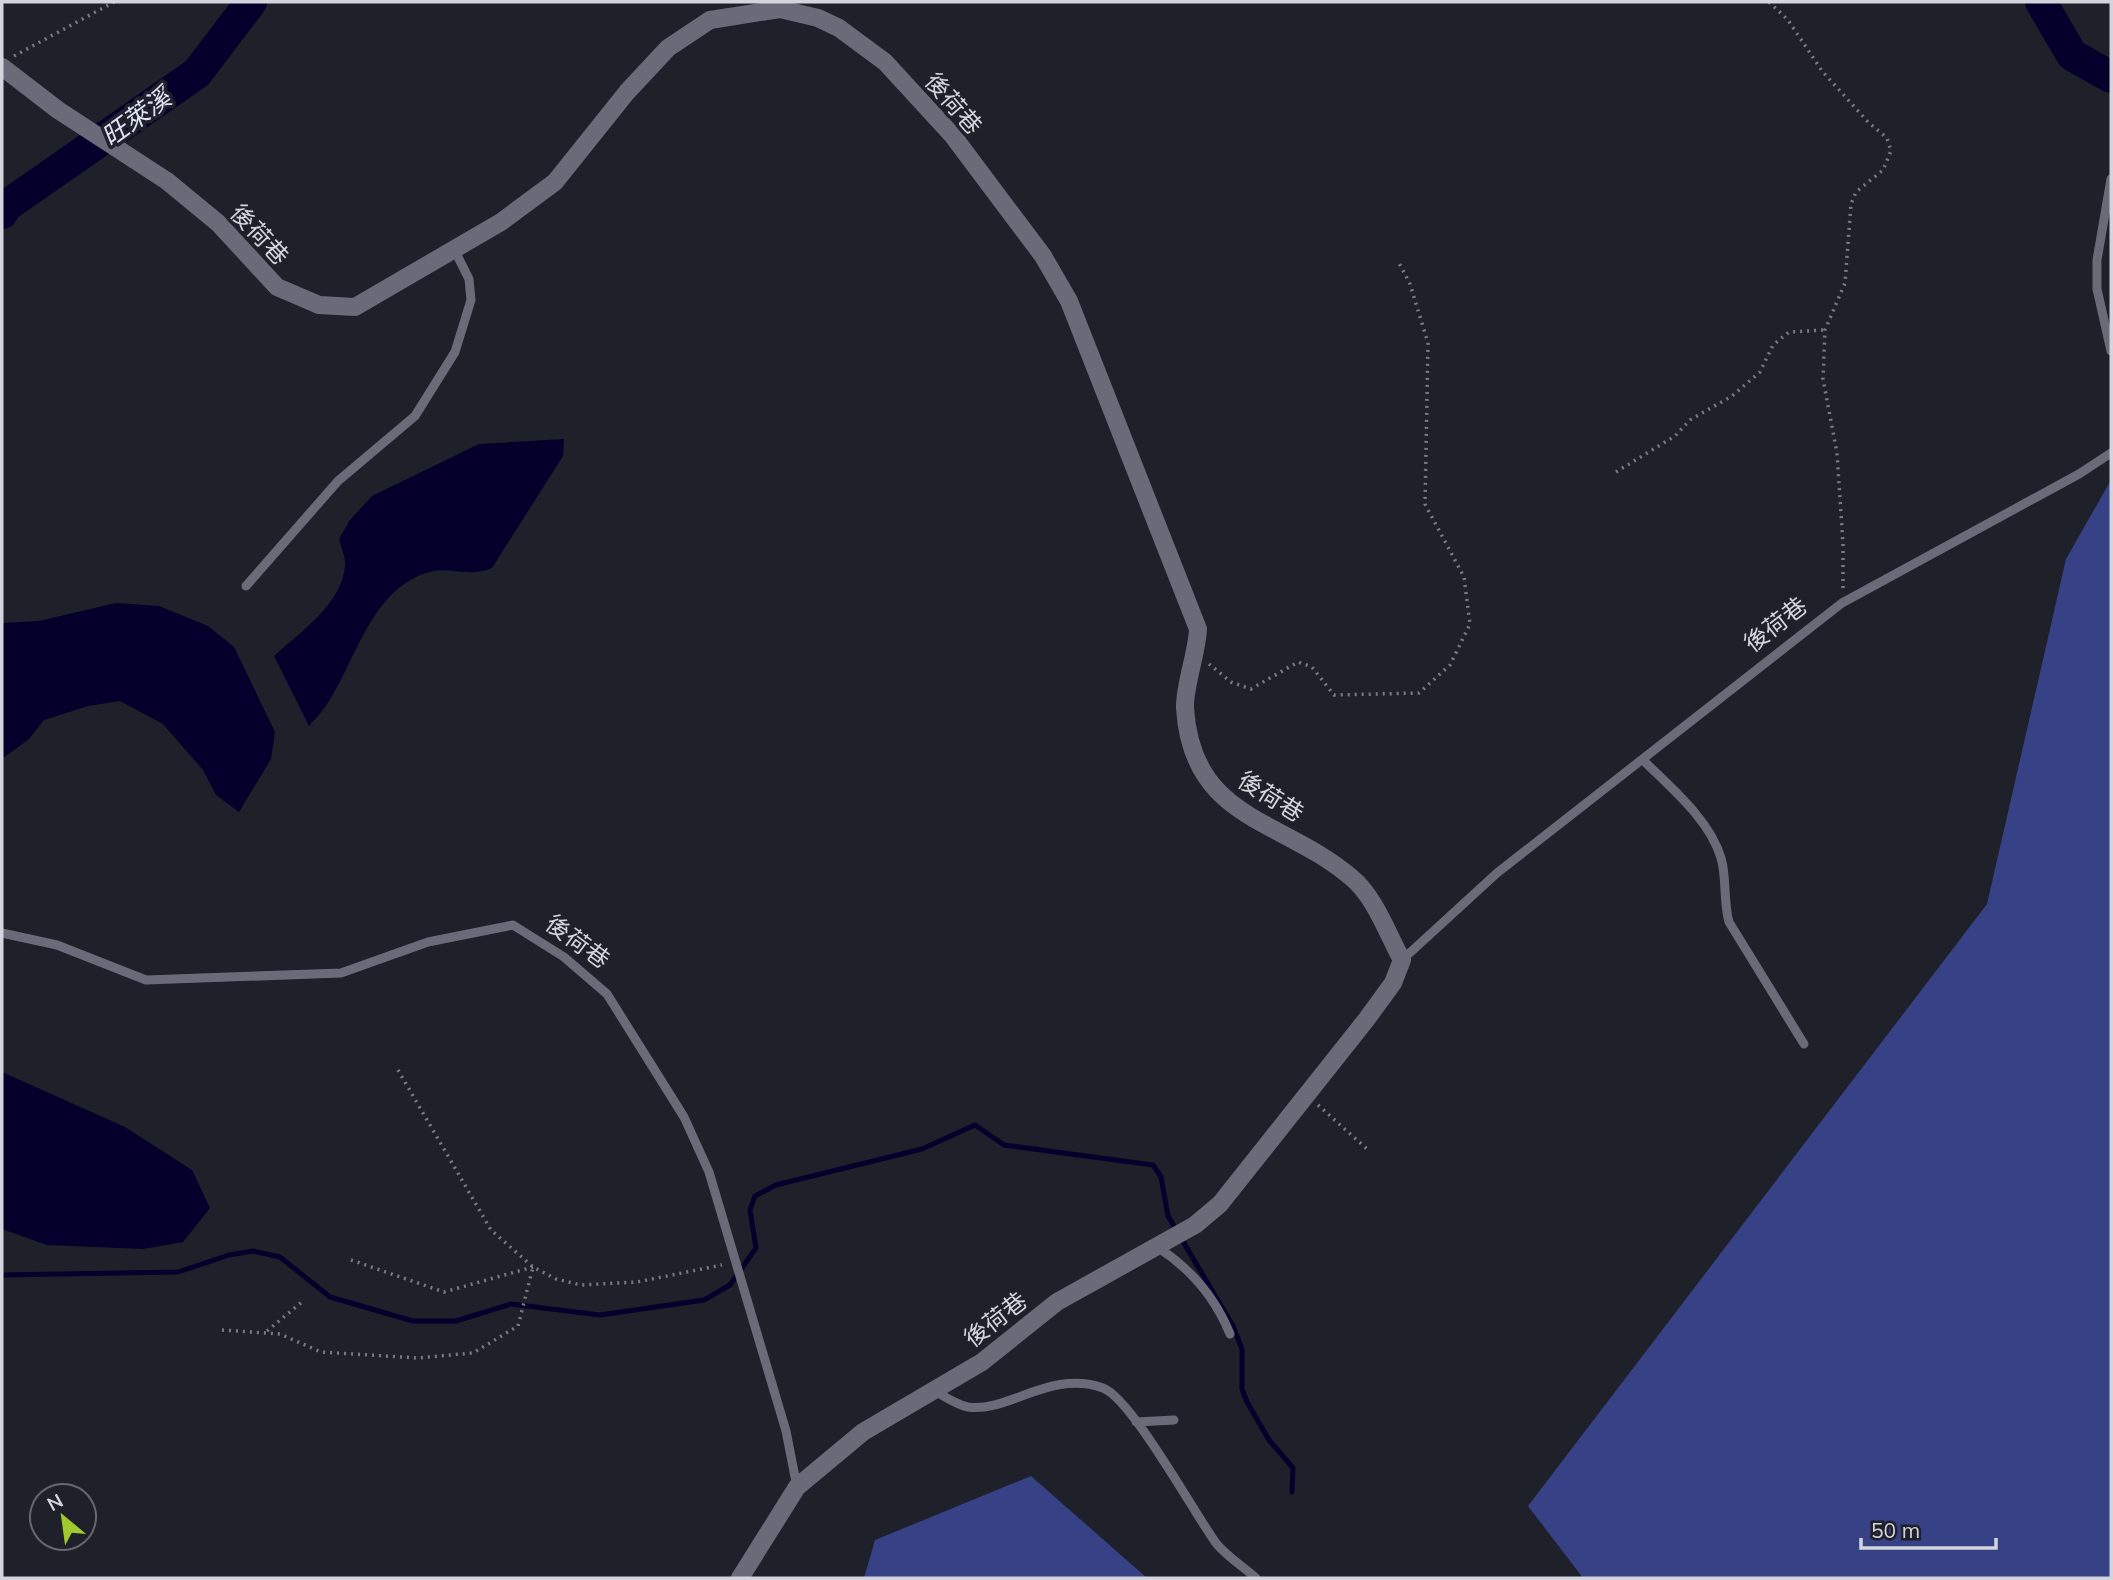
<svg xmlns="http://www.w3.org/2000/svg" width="2113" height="1580" viewBox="0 0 2113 1580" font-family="Mulish,'Noto Sans TC',sans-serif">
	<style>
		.forest { fill: #374186 }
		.water { fill: #04002b }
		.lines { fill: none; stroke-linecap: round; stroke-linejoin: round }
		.stream { stroke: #04002b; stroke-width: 5 }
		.river { stroke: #04002b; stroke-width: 32 }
		.path { stroke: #7a7c84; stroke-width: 3.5; stroke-dasharray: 2 5; stroke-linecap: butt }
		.service { stroke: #696c78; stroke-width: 9 }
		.tertiary { stroke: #696c78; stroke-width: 18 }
		.labels { text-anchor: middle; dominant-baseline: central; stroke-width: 7; stroke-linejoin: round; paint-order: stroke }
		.street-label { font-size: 24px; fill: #d3d5dc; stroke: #1e202a }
		.water-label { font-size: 26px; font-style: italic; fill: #dee3f8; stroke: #1e202a }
	</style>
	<rect width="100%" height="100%" fill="#1e202a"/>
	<path class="forest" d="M 2111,480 L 2111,1578 L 1583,1578 L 1528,1506 L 1987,904 L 2066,559 Z
		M 1031,1476 L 1147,1578 L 864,1578 L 875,1540 Z"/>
	<path class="water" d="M 564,439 L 563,456 L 492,568 C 469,578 450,566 429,572 C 374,588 358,653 332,696 C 326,707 317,717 309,726 L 274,656 C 300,632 342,604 345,566 C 346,558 341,547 339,539 L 350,520 L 372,496 L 479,444 Z
		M 116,603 L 159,606 L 208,626 L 234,647 L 275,732 L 271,759 L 239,812 L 216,795 L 203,770 L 163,724 L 120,701 L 88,706 L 44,720 L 29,739 L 2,759 L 2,623 L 39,621 Z
		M 2,1072 L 125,1127 L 192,1170 L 210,1208 L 183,1242 L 143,1249 L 47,1245 L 2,1229 Z"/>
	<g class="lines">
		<path class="stream" d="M 2,1275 L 178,1272 L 229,1255 L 253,1251 L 280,1257 L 330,1297 L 413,1321 L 456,1321 L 511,1304 L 600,1315 L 704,1300 L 730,1285 L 756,1248 L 750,1210 L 755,1196 L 776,1185 L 922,1149 L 975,1125 L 1004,1145 L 1153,1165 L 1161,1177 L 1168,1216 L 1233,1326 L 1242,1349 L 1242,1389 L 1247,1402 L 1269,1440 L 1293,1468 L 1292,1492"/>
		<path class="river" d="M 2041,2 L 2072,55 L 2111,77
			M 2,213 L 6,206 L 197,73 L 251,2"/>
		<path class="path" d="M 1769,2 L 1788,20 L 1822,71 L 1869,123 L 1887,138 L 1891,151 L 1883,170 L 1856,192 L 1851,204 L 1845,283 L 1825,330 L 1823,379 L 1837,453 L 1843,544 L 1843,590
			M 14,56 L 114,2
			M 1616,472 L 1675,436 L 1690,420 L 1732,396 L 1760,372 L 1773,345 L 1789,332 L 1825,330
			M 1209,664 L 1231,682 L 1251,689 L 1298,662 L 1312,667 L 1334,695 L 1419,693 L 1450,665 L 1470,624 L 1464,577 L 1425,504 L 1428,343 L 1410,284 L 1398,261
			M 398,1070 L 491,1230 L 533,1267 L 556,1279 L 581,1285 L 637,1282 L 722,1265
			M 1318,1105 L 1367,1149
			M 351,1260 L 444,1292 L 533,1267
			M 222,1330 L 280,1334 L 321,1352 L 417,1358 L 473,1353 L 518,1326 L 533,1267
			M 267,1331 L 303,1301"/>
		<path class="service" d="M 2111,179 L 2097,260 L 2097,289 L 2111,351
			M 246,586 L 338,481 L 415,416 L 455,352 L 471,300 L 469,279 L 455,251
			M 1644,761 C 1671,788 1710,820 1721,858 C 1727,878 1723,901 1729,922 L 1804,1044
			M 2,933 L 57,945 L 146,980 L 341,973 L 428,942 L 513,925 L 564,957 L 607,994 L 684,1117 L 709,1172 L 786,1431 L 797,1487
			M 1402,960 L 1497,873 L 1842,603 L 2079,474 L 2111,453
			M 1157,1247 C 1190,1268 1215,1297 1230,1334
			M 935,1391 C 945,1397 957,1405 968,1407 C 1008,1413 1051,1369 1103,1388 C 1132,1399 1194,1513 1216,1543 C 1226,1556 1244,1567 1256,1578
			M 1136,1422 L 1174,1420"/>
		<path class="tertiary" d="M 2,67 L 58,110 L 167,181 L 218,223 L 277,287 L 319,305 L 355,307 L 501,222 L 555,182 L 627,92 L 668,48 L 710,20 L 780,9 L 818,18 L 839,28 L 885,62 L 953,136 L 1043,256 L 1069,301 L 1198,629 C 1197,653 1184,687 1185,708 C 1192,821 1282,818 1352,878 C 1375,897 1388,935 1402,960 L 1393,983 L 1366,1020 L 1220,1204 L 1195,1225 L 1057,1302 L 982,1362 L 863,1432 L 797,1487 L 740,1578"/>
	</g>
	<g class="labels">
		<g class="street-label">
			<text transform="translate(954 103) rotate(49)">後荷巷</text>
			<text transform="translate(260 234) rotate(47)">後荷巷</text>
			<text transform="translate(1775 624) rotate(-38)">後荷巷</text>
			<text transform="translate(1271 796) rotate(32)">後荷巷</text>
			<text transform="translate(578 941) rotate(36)">後荷巷</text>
			<text transform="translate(995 1319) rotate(-38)">後荷巷</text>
		</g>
		<g class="water-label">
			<text transform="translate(136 117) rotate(-36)">旺萊溪</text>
		</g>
	</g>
	<rect width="2113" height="1580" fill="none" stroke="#d3d5dc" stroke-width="7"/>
	<g transform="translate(63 1517) rotate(331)"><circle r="33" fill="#1e202a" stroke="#666871" stroke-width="2"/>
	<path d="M0-5L12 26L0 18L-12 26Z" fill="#a0ca2c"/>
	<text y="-10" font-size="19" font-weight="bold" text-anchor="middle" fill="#d3d5dc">N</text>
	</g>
	<path d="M1861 1538v10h135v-10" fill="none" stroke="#d3d5dc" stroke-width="3.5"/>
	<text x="1871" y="1538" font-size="21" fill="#d3d5dc" stroke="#1e202a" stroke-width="5" paint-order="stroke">50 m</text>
</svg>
